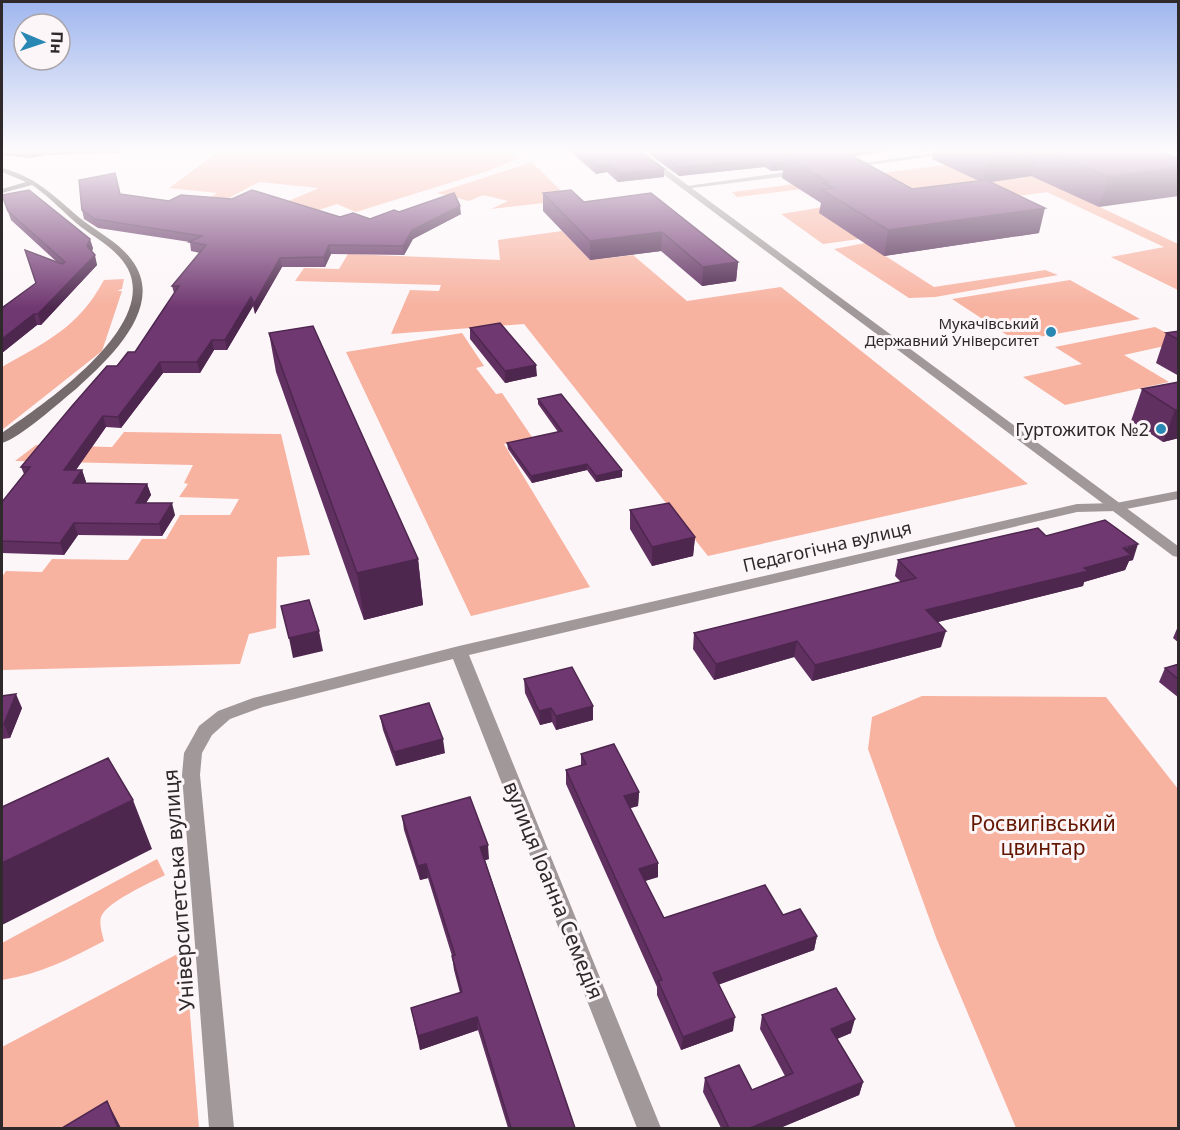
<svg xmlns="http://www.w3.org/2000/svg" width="1180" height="1130" viewBox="0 0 1180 1130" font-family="'Noto Sans',sans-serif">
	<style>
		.green { fill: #f7b2a0 }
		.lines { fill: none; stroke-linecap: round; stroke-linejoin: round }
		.minor { fill: #a09899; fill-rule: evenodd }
		.tertiary { fill: #a09899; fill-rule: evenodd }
		.secondary { fill: #766b6c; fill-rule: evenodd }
		.wall { fill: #603061 }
		.shaded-wall { fill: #4e274f }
		.building { fill: #703871; stroke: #4e274f; stroke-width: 1.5 }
		.poi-dot { fill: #2987b3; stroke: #fdf6f9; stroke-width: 2 }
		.labels { text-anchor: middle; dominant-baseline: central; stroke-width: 6; stroke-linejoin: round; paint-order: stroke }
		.far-poi-label { font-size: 15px; fill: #2f292c; stroke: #fdf6f9; text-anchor: end }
		.poi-label { font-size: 18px; fill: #2f292c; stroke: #fdf6f9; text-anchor: end }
		.street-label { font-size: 18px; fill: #2f292c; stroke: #fdf6f9 }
		.near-park-label { font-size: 21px; fill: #631702; stroke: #fdf6f9 }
		.near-street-label { font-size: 21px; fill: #2f292c; stroke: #fdf6f9 }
	</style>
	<rect width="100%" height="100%" fill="#fdf6f9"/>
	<path class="green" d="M 221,150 L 345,150 L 351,153 L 363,150 L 528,150 L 512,152 L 517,158 L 522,157 L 488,171 L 356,212 L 337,204 L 303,215 L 284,203 L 319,188 L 259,182 L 227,199 L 211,197 L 217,193 L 169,188 Z
		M 983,160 L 1030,174 L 1178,244 L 1178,290 L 1111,257 L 1164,247 L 1047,192 L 1011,197 L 923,201 L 882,179 L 737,197 L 732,192 Z
		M 532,162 L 570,200 L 491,209 L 508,201 L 483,195 L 469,201 L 437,193 Z
		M 823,207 L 859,239 L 823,244 L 781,214 Z
		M 562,231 L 590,260 L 633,255 L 687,301 L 781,287 L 1028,484 L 708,556 L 524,324 L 391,334 L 410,290 L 439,291 L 441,285 L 295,281 L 304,268 L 339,269 L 348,254 L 500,260 L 498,240 Z
		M 865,243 L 934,287 L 1045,270 L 1058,275 L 935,297 L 909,298 L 834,249 Z
		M 124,279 L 122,289 L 117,291 L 122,291 L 102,351 L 2,430 L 2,367 C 47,341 78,328 104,280 Z
		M 1070,280 L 1140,319 L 1016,341 L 952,299 Z
		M 1155,327 L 1178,339 L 1178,343 L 1124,355 L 1169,382 L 1065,405 L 1023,377 L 1082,364 L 1055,347 Z
		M 462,333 L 484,366 L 476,368 L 496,394 L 502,393 L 532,437 L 504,444 L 590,587 L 471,616 L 346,352 Z
		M 124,432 L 281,434 L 310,555 L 277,557 L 276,628 L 249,634 L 240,664 L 2,670 L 2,577 L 6,571 L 42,572 L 52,559 L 128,560 L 142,539 L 166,539 L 180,515 L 230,515 L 239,499 L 179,497 L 188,484 L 184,483 L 193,465 L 15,461 L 36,445 L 112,447 Z
		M 922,696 L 1106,697 L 1178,789 L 1178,1128 L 1016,1128 L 937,940 L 868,749 L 872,717 Z
		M 157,859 L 165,875 C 150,883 106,902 101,917 C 99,925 102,933 104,941 C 70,959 40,974 2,980 L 2,943 Z
		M 185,950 L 199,1128 L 2,1128 L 2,1047 Z"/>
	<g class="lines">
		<path class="minor" d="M 953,150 L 977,150 L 848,168 L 844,166 Z
			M 801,170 L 805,172 L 804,174 L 684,189 L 680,187 Z
			M 1178,491 L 1178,499 L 1116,511 L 1077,512 L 469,655 L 661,1128 L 637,1128 L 453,659 L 263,707 L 230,719 L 212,735 L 202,753 L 200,775 L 234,1128 L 209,1128 L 182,775 L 184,753 L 199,726 L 218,711 L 253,698 L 459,646 L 1077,504 L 1116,503 Z"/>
		<path class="tertiary" d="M 631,150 L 640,150 L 1178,546 L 1178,557 L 1173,556 Z"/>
		<path class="secondary" d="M 2,168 C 40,178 56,199 85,222 C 101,234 119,243 131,259 C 168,306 108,360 76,389 C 61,401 19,439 2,443 L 2,433 C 41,406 158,328 128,269 C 118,250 97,239 81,227 C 65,214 52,199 35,187 L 32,185 L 2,193 L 2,189 L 26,182 L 2,172 Z"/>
	</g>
	<path class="wall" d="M 2,150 L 121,150 L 121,153 L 45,155 L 30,158 L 2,155 Z
		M 569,150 L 639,150 L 664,177 L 618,182 L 607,172 L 596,174 Z
		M 644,150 L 899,150 L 853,156 L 912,189 L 979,181 L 932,159 L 934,150 L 1157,150 L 1099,207 L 1031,176 L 990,182 L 1039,233 L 884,256 L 819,213 L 821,203 L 782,178 L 783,170 L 771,171 L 765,167 L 679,176 Z
		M 543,193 L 584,202 L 738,262 L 736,281 L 702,286 L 661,251 L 590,260 L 543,211 Z
		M 120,194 L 169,201 L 370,219 L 399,212 L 461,214 L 413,239 L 404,255 L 331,254 L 325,267 L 282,267 L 255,314 L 253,306 L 227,350 L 214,350 L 200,373 L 163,373 L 121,428 L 106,427 L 76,470 L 82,470 L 86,482 L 85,483 L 147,484 L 151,495 L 146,503 L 175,515 L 162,536 L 78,535 L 64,555 L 2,553 L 2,502 L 24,474 L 21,467 L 117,366 L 135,352 L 174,293 L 172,286 L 200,253 L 191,251 L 190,242 L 98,228 L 84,219 L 82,210 Z
		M 2,195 L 93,248 L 92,251 L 97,265 L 41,325 L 37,325 L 2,353 L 2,308 L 36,283 L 58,263 L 11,220 Z
		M 470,328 L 537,376 L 505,383 L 470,339 Z
		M 1179,331 L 1179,376 L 1156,363 L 1166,333 Z
		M 269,333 L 418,559 L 423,605 L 364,620 L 276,372 Z
		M 1179,382 L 1179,438 L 1163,442 L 1131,421 L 1142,389 Z
		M 538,399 L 622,477 L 596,482 L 587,470 L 532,483 L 508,449 L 507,443 L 558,432 L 538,404 Z
		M 630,510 L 695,537 L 693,556 L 652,566 L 630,529 Z
		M 1046,536 L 1133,560 L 1129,561 L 1125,570 L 1084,582 L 1083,586 L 937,622 L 941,647 L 812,681 L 794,657 L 714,680 L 693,649 L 694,633 L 901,582 L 895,576 L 898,560 Z
		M 1179,624 L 1179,643 L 1173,638 Z
		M 1179,664 L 1179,698 L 1159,682 L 1165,668 Z
		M 524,679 L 593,720 L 556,730 L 552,722 L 540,725 L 525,693 Z
		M 2,696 L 22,708 L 10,738 L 2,739 Z
		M 380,716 L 445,753 L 396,766 L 383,730 Z
		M 581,754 L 639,792 L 638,806 L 630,808 L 658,877 L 645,881 L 664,918 L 783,915 L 817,936 L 814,950 L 718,985 L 733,1031 L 681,1050 L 657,995 L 657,987 L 566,784 L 566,770 L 581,766 Z
		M 402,816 L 489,859 L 485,860 L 575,1128 L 508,1128 L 478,1030 L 420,1050 L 411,1008 L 460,993 L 454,970 L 452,956 L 428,878 L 420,880 L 404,830 Z
		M 762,1015 L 851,1033 L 837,1039 L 863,1082 L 859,1095 L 780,1128 L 721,1128 L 703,1092 L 705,1078 L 752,1090 L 785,1076 L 760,1029 Z"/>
	<path class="shaded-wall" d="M 27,150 L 44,150 L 45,155 L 30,158 Z
		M 833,150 L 899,150 L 825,160 Z
		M 920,150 L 932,150 L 919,153 Z
		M 1012,150 L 1037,150 L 1031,176 L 983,183 L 989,153 Z
		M 765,159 L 765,167 L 679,176 L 679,167 Z
		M 784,161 L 783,170 L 771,171 L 772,163 Z
		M 607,164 L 607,172 L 596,174 L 596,165 Z
		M 1179,167 L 1179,196 L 1099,207 L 1108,177 Z
		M 664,169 L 664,177 L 618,182 L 618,173 Z
		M 460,206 L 461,214 L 413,239 L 404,255 L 403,246 L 412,230 Z
		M 1045,208 L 1039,233 L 884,256 L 888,230 Z
		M 662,232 L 661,251 L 590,260 L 590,241 Z
		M 90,239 L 93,248 L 90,256 L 87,246 Z
		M 329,245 L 331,254 L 325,267 L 324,257 Z
		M 95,255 L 97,265 L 41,325 L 38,314 Z
		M 280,258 L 282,267 L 255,314 L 254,304 Z
		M 738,262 L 736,281 L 702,286 L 703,267 Z
		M 251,297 L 253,306 L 227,350 L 225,340 Z
		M 34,314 L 37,325 L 2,353 L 2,339 Z
		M 212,340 L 214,350 L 200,373 L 197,362 Z
		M 160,362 L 163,373 L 121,428 L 118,417 Z
		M 536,365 L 537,376 L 505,383 L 505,371 Z
		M 1179,409 L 1179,438 L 1163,442 L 1175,410 Z
		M 103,416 L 106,427 L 68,481 L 64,470 Z
		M 587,464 L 587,470 L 532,483 L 531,476 Z
		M 82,470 L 86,482 L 77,494 L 73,483 Z
		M 622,470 L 622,477 L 596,482 L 596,476 Z
		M 147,484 L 151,495 L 139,514 L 136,503 Z
		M 172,503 L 175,515 L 162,536 L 159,524 Z
		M 74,523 L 78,535 L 64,555 L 60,543 Z
		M 695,537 L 693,556 L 652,566 L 652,547 Z
		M 1138,544 L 1133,560 L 1129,561 L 1125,570 L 1084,582 L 1083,586 L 922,626 L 926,610 Z
		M 418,559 L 423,605 L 364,620 L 357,573 Z
		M 319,631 L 323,651 L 293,658 L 289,638 Z
		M 946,631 L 941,647 L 812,681 L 815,665 Z
		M 797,641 L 794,657 L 714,680 L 716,664 Z
		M 16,694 L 22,708 L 10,738 L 4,724 Z
		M 593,706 L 593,720 L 556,730 L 556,716 Z
		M 551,708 L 552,722 L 540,725 L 539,711 Z
		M 443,739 L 445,753 L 396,766 L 394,752 Z
		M 639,792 L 638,806 L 623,810 L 624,796 Z
		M 133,800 L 152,849 L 2,925 L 2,863 Z
		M 488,845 L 489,859 L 482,861 L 480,847 Z
		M 658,863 L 658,877 L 638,883 L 639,869 Z
		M 426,864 L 428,878 L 420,880 L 418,866 Z
		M 817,936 L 814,950 L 711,987 L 713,973 Z
		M 477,1017 L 478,1030 L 420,1050 L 418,1036 Z
		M 735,1017 L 733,1031 L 681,1050 L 683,1037 Z
		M 855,1019 L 851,1033 L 827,1043 L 831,1029 Z
		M 863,1082 L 859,1095 L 780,1128 L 750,1128 Z
		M 107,1101 L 121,1128 L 118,1128 Z"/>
	<path class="building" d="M 579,150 L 639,150 L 664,169 L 618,173 L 607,164 L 596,165 Z
		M 656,150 L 792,150 L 799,154 L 784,156 L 784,161 L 772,163 L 765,159 L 679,167 Z
		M 810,150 L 829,150 L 815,152 Z
		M 829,150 L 842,150 L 912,189 L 986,180 L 1045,208 L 888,230 L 822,190 L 834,188 L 823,183 L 828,182 L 784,156 Z
		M 983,150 L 1012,150 L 989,153 Z
		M 1046,150 L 1157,150 L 1179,159 L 1179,167 L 1108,177 Z
		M 115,173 L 120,194 L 169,201 L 181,195 L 232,199 L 252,190 L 340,217 L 353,213 L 370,219 L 394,210 L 399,212 L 454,193 L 460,206 L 412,230 L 403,246 L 329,245 L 324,257 L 280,258 L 254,304 L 251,297 L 225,340 L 212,340 L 197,362 L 160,362 L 118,417 L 103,416 L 64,470 L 82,470 L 73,483 L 147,484 L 136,503 L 172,503 L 159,524 L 74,523 L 60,543 L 2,541 L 2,502 L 30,467 L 21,467 L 72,406 L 107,366 L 117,366 L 128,352 L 135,352 L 179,286 L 172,286 L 206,245 L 189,242 L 202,236 L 95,219 L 82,210 L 79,180 Z
		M 29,190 L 90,239 L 87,246 L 95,255 L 38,314 L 34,314 L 2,339 L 2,308 L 36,283 L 25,250 L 62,264 L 65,262 L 8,211 L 2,195 Z
		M 571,190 L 584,202 L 651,193 L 738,262 L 703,267 L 662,232 L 590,241 L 543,193 Z
		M 500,323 L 536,365 L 505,371 L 470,328 Z
		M 313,326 L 418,559 L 357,573 L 269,333 Z
		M 1179,331 L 1179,340 L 1166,333 Z
		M 1179,382 L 1179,409 L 1175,410 L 1142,389 Z
		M 561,394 L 622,470 L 596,476 L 587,464 L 531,476 L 507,443 L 562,431 L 538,399 Z
		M 669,503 L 695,537 L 652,547 L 630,510 Z
		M 1105,520 L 1138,544 L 1123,548 L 1131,555 L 1084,568 L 1088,571 L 926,610 L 946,631 L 815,665 L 797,641 L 716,664 L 694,633 L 916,578 L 898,560 L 1038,528 L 1046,536 Z
		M 309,600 L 319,631 L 289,638 L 281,606 Z
		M 1179,664 L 1179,680 L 1165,668 Z
		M 572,667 L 593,706 L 556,716 L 551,708 L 539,711 L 524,679 Z
		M 16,694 L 4,724 L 2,724 L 2,696 Z
		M 429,703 L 443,739 L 394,752 L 380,716 Z
		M 614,744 L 639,792 L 624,796 L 658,863 L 639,869 L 664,918 L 765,885 L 783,915 L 800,909 L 817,936 L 713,973 L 735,1017 L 683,1037 L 658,981 L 662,980 L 566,770 L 586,764 L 581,754 Z
		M 108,758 L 133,800 L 2,863 L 2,807 Z
		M 470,797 L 488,845 L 480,847 L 575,1128 L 511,1128 L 477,1017 L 418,1036 L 411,1008 L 462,992 L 452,956 L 455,955 L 426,864 L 418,866 L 402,816 Z
		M 836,988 L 855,1019 L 831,1029 L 863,1082 L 750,1128 L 729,1128 L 705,1078 L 739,1065 L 752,1090 L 793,1073 L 762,1015 Z
		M 107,1101 L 118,1128 L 62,1128 Z"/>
	<linearGradient id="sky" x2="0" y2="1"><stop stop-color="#9fb6ee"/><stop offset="0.49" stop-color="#fefbfc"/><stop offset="1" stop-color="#fefbfc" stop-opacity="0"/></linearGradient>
	<rect width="1180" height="308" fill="url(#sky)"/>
	<g class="poi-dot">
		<circle cx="1051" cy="332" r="6"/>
		<circle cx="1161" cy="429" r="6"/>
	</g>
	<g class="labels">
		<g class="far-poi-label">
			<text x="1039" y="323">Мукачівський<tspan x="1039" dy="17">Державний Університет</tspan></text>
		</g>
		<g class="poi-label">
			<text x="1149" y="429">Гуртожиток №2</text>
		</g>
		<g class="street-label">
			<text transform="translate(827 546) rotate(-13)">Педагогічна вулиця</text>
		</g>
		<g class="near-park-label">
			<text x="1043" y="823">Росвигівський<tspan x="1043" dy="24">цвинтар</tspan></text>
		</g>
		<g class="near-street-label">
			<text transform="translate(178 890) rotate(-94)">Університетська вулиця</text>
			<text transform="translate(554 890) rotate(68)">вулиця Іоанна Семедія</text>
		</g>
	</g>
	<rect width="1180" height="1130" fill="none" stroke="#2f292c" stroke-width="6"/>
	<g transform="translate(42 42) rotate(92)"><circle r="28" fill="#fdf6f9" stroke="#aba4a7" stroke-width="1.5"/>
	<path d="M0-4.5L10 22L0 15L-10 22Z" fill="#2987b3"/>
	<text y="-9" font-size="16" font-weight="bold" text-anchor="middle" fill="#2f292c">Пн</text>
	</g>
</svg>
